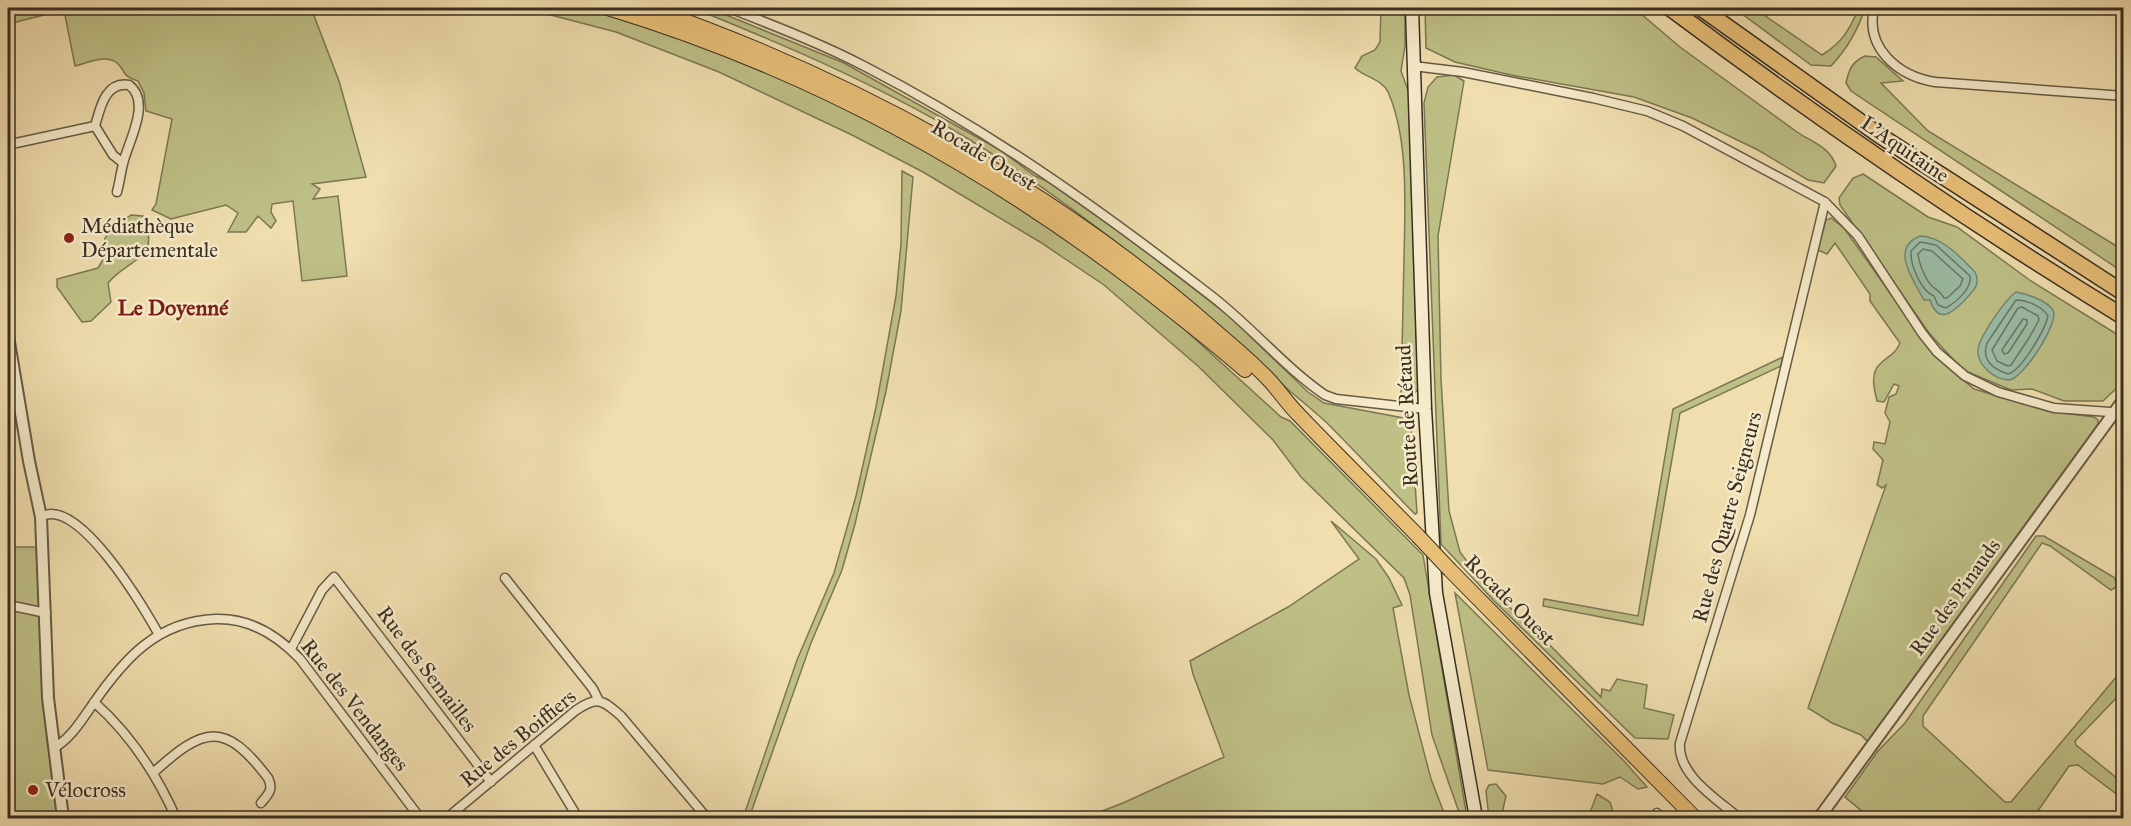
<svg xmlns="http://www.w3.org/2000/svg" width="2131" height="826" viewBox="0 0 2131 826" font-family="'IM FELL Great Primer',serif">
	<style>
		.green { fill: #bec086; stroke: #7b7754; stroke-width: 1.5 }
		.water { fill: #9bbda6; stroke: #738471; stroke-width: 1.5 }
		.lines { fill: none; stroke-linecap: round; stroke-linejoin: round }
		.shore { stroke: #6a7664; stroke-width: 1.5 }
		.minor-casing { stroke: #665a45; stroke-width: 11 }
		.tertiary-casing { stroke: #665a45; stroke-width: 14 }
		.secondary-casing { stroke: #382e22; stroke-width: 15 }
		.primary-casing { stroke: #382e22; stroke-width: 16 }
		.motorway-casing { stroke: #382e22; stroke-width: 18 }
		.minor { stroke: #f5eaca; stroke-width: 8 }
		.tertiary { stroke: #f5eaca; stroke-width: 10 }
		.secondary { stroke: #f5eaca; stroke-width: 12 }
		.primary { stroke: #e8bf77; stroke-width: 14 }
		.motorway { stroke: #e8bf77; stroke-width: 15 }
		.primary-bridge-casing { stroke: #382e22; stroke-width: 16; stroke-linecap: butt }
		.primary-bridge { stroke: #e8bf77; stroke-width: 14 }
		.poi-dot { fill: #8f2418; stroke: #f5eaca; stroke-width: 2 }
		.labels { text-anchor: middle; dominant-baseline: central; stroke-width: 5; stroke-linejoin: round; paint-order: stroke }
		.street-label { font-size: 21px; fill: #382e22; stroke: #f5eaca }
		.poi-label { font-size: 21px; fill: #382e22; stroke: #f5eaca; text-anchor: start }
		.neighbourhood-label { font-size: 22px; font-weight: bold; fill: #7a1f14; stroke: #f5eaca }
	</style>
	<rect width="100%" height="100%" fill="#f0deae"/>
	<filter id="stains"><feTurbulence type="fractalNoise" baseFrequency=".00333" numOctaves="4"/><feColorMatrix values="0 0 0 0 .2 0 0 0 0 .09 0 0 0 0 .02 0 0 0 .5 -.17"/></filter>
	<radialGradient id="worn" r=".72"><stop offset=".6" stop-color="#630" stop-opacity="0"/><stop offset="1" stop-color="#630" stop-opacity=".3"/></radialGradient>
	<path class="green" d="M 8,8 L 311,8 L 339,81 L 366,177 L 312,184 L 320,189 L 313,199 L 338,196 L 347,276 L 302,281 L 293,201 L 272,204 L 271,212 L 276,221 L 271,228 L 258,216 L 246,232 L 228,232 L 238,213 L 226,205 L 171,219 L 152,210 L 156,204 L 172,119 L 146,111 L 144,93 L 138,81 C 119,74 128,73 117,63 C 106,54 87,63 75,66 L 64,10 L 8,24 Z
		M 524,8 L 586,8 L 700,45 L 802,87 L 889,130 L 959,169 L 1057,229 L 1161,308 L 1281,417 L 1290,421 L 1423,555 L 1467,818 L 1461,818 L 1432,735 L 1410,595 L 1404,578 L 1301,477 L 1273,440 L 1199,367 L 1104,285 L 1040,242 L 923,172 L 852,135 L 719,72 L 616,32 Z
		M 693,8 L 709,8 L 844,63 L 1000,150 L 1035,176 L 1047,181 L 1140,247 L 1230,317 L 1308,392 L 1324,403 L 1409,419 L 1411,423 L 1417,513 L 1415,514 L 1406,505 C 1380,478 1354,450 1328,424 C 1310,407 1291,393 1273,376 C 1179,290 1080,208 970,140 C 883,87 787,46 693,8 Z
		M 1381,8 L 1405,8 L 1405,46 L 1401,71 L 1409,93 L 1418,389 L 1412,396 L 1401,397 C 1402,351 1403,305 1404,259 C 1405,207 1409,139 1388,92 C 1382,79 1364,77 1355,68 L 1362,56 L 1375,50 L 1380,42 Z
		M 1425,8 L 1634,8 L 1680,47 L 1797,132 C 1812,142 1830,147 1836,166 L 1824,183 L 1808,180 L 1758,150 L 1692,118 L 1634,97 L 1511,75 L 1455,62 L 1426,48 Z
		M 1734,8 L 1762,8 L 1761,13 L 1822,55 C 1843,42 1849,30 1859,8 L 1865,8 C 1858,30 1847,49 1831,66 L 1811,65 Z
		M 1865,56 L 1876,57 L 1903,81 L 1881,83 L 1928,131 L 2123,250 L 2123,272 L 1851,91 L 1846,83 C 1849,69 1852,62 1865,56 Z
		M 1454,75 L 1464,81 L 1438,236 L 1441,379 L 1449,511 L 1460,552 L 1484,584 L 1537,632 L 1601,697 L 1602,689 L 1610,691 L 1617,679 L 1647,685 L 1644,708 L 1674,715 L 1668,739 L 1635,738 L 1494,601 L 1441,544 L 1424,103 L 1428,87 L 1437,77 Z
		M 902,171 L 913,177 L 901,311 L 886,391 L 855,524 L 842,570 L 811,643 L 749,818 L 743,818 L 797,660 L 834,573 L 856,496 L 876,407 L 896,296 L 901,244 Z
		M 1863,174 L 1928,217 L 1957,227 L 2031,281 L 2123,338 L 2123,382 L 2103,401 L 2064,401 L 2032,389 L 2011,390 L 1963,370 L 1929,333 L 1840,205 L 1839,198 L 1853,178 Z
		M 131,215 L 143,216 C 162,260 130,257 108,283 L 111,302 L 91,321 L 82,322 L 57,287 L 57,279 L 98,268 L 104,258 C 99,234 113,228 131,215 Z
		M 1831,218 L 1844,228 L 1933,354 L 1974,389 L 2048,411 L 2094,417 L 2098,420 L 2098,424 L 1868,742 L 1861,735 L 1832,723 L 1808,708 L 1886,485 L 1882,488 L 1877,485 L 1883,460 L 1873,449 L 1874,442 L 1885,444 L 1890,422 L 1885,413 L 1889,397 L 1896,394 L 1899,386 L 1894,384 L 1884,402 L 1877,401 C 1874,389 1870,373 1880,364 C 1889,355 1894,356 1900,343 L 1870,301 L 1870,294 L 1835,243 L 1827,254 L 1818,250 L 1826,220 Z
		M 1783,357 L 1781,366 L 1680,413 L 1643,625 L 1543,606 L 1544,599 L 1638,616 L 1673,409 Z
		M 1331,521 L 1376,559 L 1389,578 L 1402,605 L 1393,608 L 1409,695 L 1431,779 L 1446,818 L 1084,818 L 1123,803 L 1224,757 L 1193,674 L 1190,661 L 1288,607 L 1359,559 Z
		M 2036,536 L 2044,536 L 2115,578 L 2116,587 L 2111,590 L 2050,546 L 2042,543 L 1923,716 L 1923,726 L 2005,802 L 2011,802 L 2123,669 L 2123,691 L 2075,741 L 2076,745 L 2123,783 L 2123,799 L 2078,765 L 2069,766 L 2033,818 L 1870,818 L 1845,797 L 1878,751 L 1905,723 Z
		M 8,547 L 36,547 L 42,657 L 63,818 L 8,818 Z
		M 1455,593 L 1624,761 L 1647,787 L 1638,789 L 1620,777 L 1603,784 L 1488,770 Z
		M 1496,784 L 1506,796 L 1501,818 L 1489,818 L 1486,791 L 1489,785 Z
		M 1597,794 L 1610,802 L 1614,815 L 1612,818 L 1592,818 L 1591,810 Z"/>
	<path class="water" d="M 1920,236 C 1943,237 1959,256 1975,272 C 1977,276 1978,281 1976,286 C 1974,291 1968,296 1964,301 C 1951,314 1938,324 1930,300 L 1924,300 C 1914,281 1889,248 1920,236 Z
		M 2016,292 C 2027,294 2046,300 2053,310 C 2060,322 2022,381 2008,380 C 1994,379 1977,365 1978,350 C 1979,337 2005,300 2016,292 Z"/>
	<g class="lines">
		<path class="shore" d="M 1920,242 L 1936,245 L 1970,276 C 1972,289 1956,302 1946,308 L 1938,305 L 1934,296 C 1921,291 1910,265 1911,251 Z
			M 1923,249 L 1932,251 L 1963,279 L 1960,286 L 1947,298 L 1944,298 C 1941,292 1938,291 1933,287 C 1926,281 1919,264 1918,254 Z
			M 2016,300 C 2027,300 2043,307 2048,316 C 2045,330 2021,371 2008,374 C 1993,369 1981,360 1987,343 Z
			M 2022,307 L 2038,316 L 2039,320 L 2029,338 L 2011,365 L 2008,366 L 1997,361 L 1992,350 L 2018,308 Z
			M 2023,319 L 2027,320 L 2027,324 L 2008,353 L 2004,354 L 2002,350 Z"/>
		<g class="minor-casing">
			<path id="minor" d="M 729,8 C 775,26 822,44 866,67 C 990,131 1099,209 1209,294 C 1250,325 1283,366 1325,395 L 1336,399 L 1425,409
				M 1874,8 C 1865,48 1898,76 1935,82 L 2124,96
				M 1413,66 L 1463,72 L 1593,98 L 1647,111 L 1683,126 L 1825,202 L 1858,236 L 1922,333 L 1937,352 L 1965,376 L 1998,392 L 2054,408 L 2124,413
				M 95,126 L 113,155 L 123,163
				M 8,143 L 16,143 L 95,126 C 100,109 105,81 129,85 C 151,101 130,139 124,160 C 121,170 120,181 117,192
				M 41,517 C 77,494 145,609 159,635
				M 505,578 L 593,689 L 599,701
				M 8,605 L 46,613
				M 291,649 L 322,590 L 334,577 L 491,782
				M 94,702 C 130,734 157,775 176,818
				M 534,745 L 578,818
				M 54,748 C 71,738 81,721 93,704 C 124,659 157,621 216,619 C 249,618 278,636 300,659 L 420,818
				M 153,773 C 204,727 224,720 268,778 C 274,789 268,795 261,803
				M 447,818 L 575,711 C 597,696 602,699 621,716 L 707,818
				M 1655,818 L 1657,813
				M 1739,818 C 1717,799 1677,775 1680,743 L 1750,515 L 1825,202"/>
		</g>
		<g class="tertiary-casing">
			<path id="tertiary" d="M 8,336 L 29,461 L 41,517 L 48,698 L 63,818
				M 1819,818 L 2124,399"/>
		</g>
		<g class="secondary-casing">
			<path id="secondary" d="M 1412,8 L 1425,409 L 1436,593 L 1476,818"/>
		</g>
		<g class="primary-casing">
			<path id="primary" d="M 608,8 C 803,67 984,165 1146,290 C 1179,316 1213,342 1245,370
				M 649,8 C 851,78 1053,188 1214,330 C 1233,346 1253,363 1270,381 C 1280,392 1288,404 1298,414 C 1337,455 1378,495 1418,536
				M 1450,570 L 1695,818"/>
		</g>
		<g class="motorway-casing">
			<path id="motorway" d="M 1670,8 C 1816,117 1967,221 2124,317
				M 1701,8 L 1879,135 L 2124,293"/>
		</g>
		<use href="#minor" class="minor"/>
		<use href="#tertiary" class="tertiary"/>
		<use href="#secondary" class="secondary"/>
		<use href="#primary" class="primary"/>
		<use href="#motorway" class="motorway"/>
		<g class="primary-bridge-casing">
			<path id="primary-bridge" d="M 1418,536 L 1450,570"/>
		</g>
		<use href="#primary-bridge" class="primary-bridge"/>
	</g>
	<g class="poi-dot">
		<circle cx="69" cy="238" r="6"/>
		<circle cx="33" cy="790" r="6"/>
	</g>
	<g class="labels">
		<g class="street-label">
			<text transform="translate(1905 149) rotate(34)">L'Aquitaine</text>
			<text transform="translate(984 155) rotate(31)">Rocade Ouest</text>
			<text transform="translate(1407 416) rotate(-93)">Route de Rétaud</text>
			<text transform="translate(1727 517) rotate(-75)">Rue des Quatre Seigneurs</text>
			<text transform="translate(1955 597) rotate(-54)">Rue des Pinauds</text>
			<text transform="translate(1510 600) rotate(45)">Rocade Ouest</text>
			<text transform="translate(427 669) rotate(53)">Rue des Semailles</text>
			<text transform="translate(355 705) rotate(52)">Rue des Vendanges</text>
			<text transform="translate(518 738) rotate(-39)">Rue des Boiffiers</text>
		</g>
		<g class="poi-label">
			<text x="81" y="226">Médiathèque<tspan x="81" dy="24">Départementale</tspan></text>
			<text x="45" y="790">Vélocross</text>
		</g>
		<g class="neighbourhood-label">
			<text x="173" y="307">Le Doyenné</text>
		</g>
	</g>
	<rect width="2131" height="826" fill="none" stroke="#f0deae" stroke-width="30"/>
	<rect x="9" y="9" width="2113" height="808" fill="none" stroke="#382e22" stroke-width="3"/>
	<rect x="15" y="15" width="2101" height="796" fill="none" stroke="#382e22" stroke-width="1.5"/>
	<rect width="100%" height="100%" filter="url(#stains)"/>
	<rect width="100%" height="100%" fill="url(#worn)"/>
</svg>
